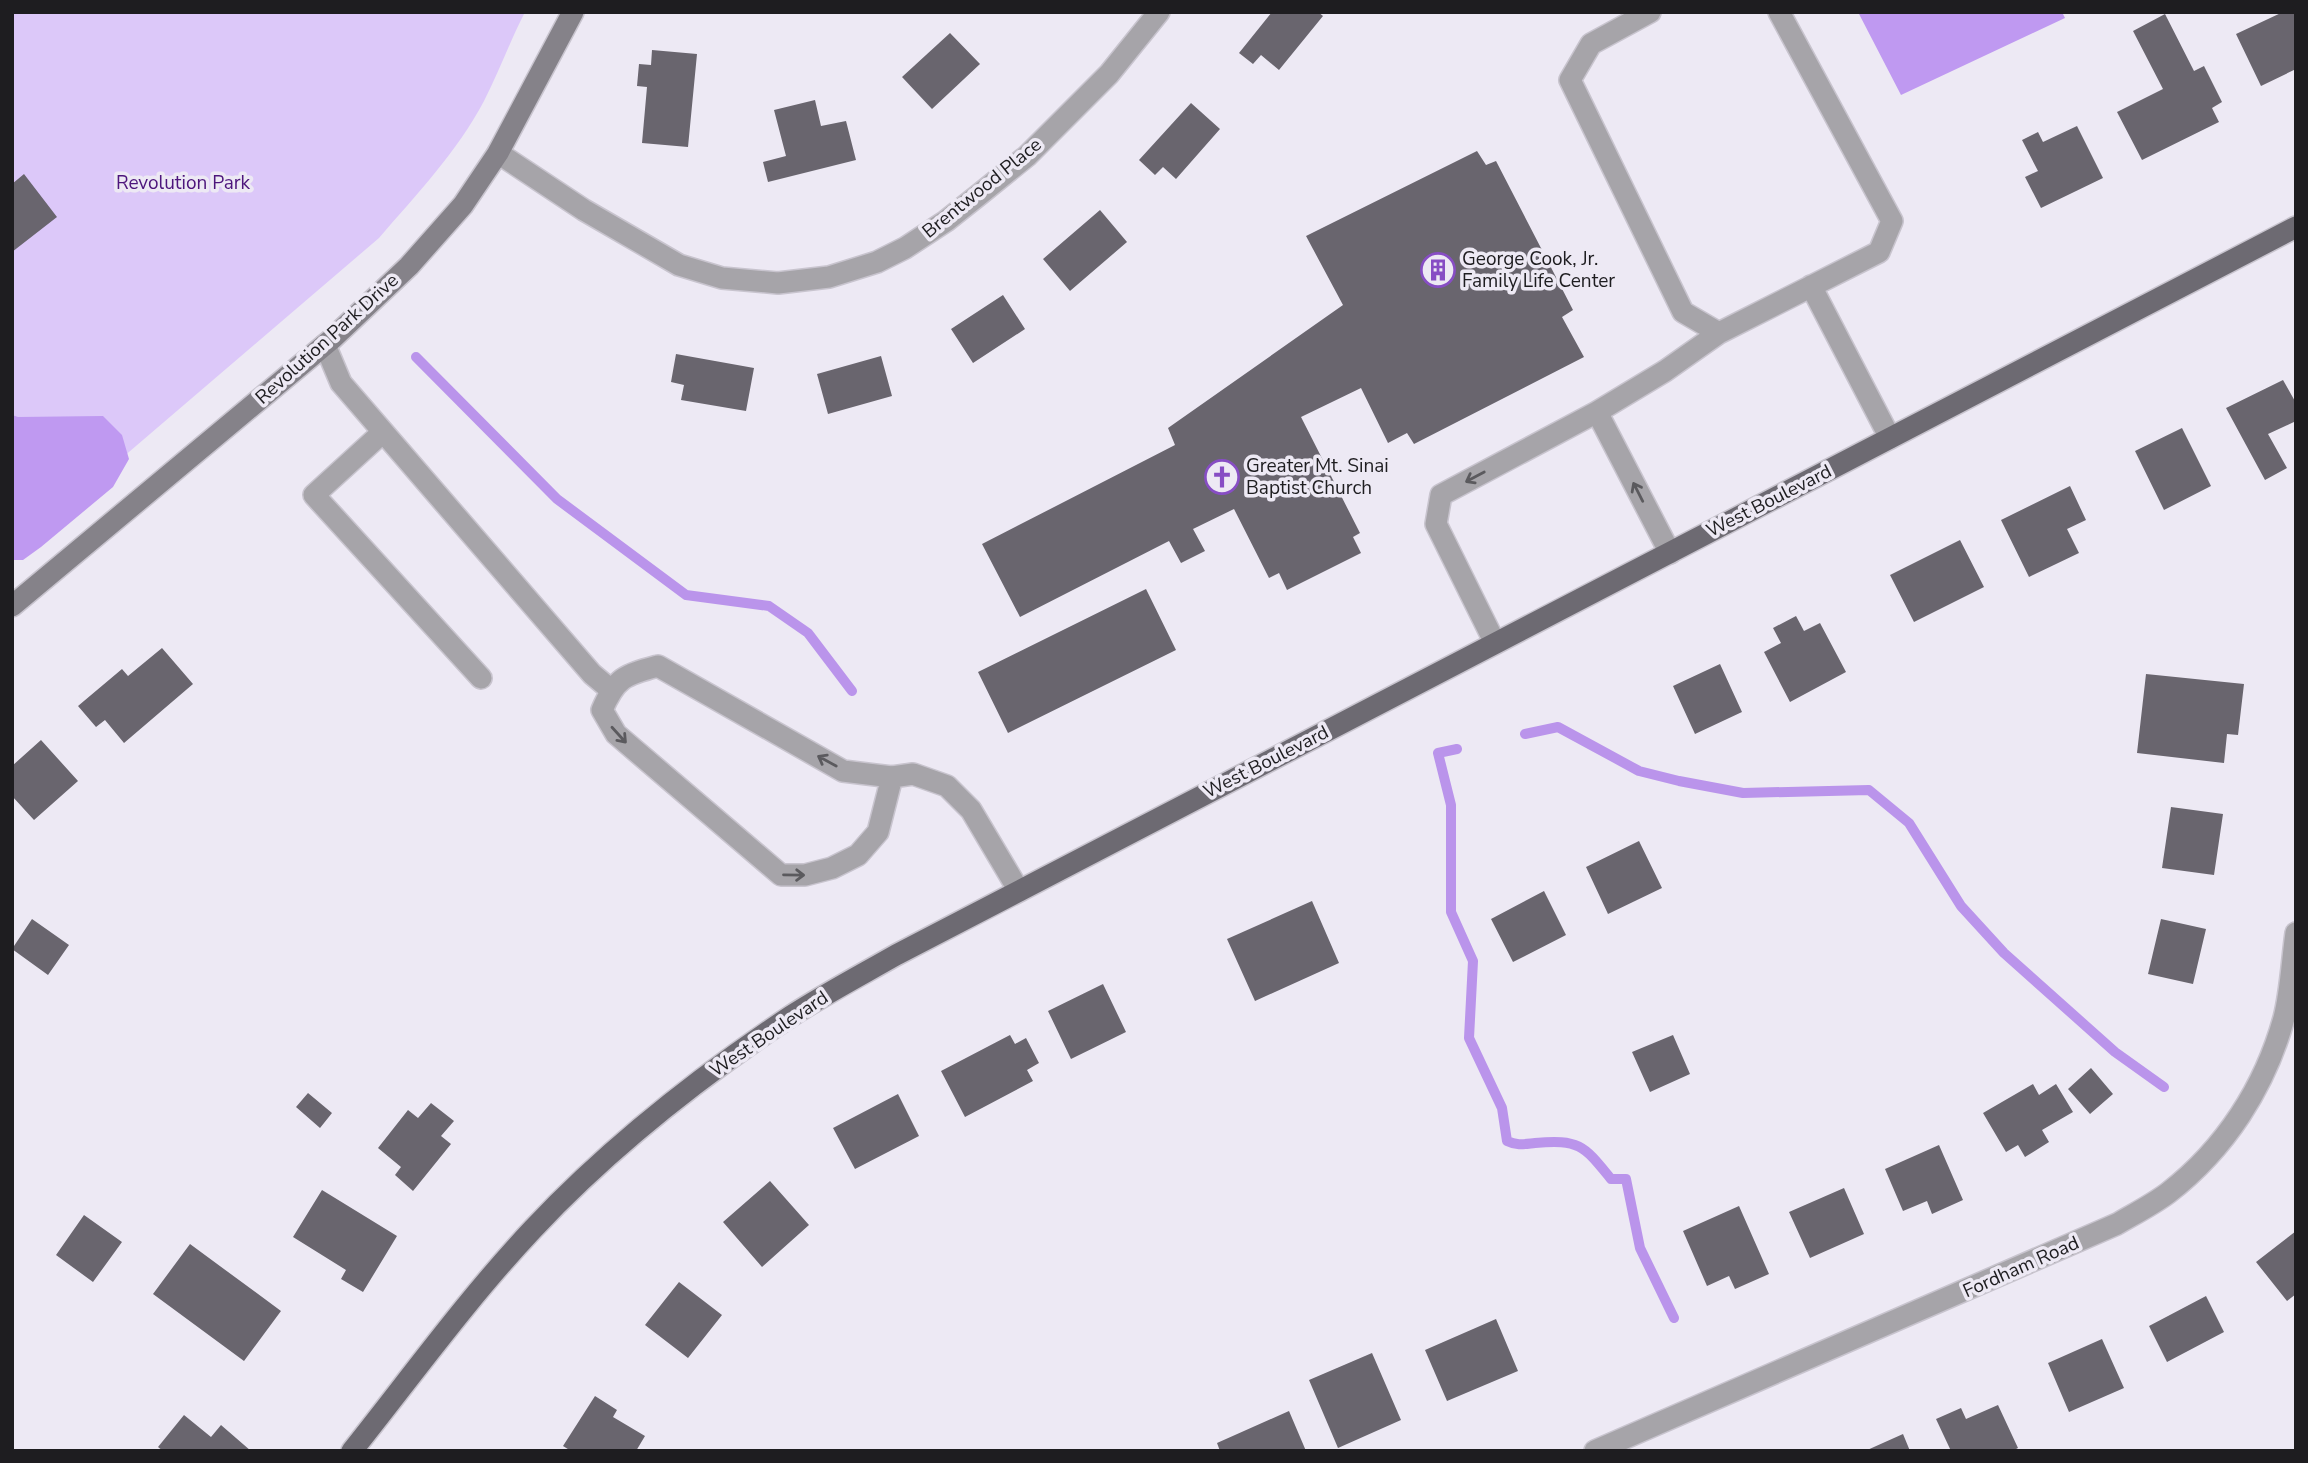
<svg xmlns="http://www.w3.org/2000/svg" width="2308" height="1463" viewBox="0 0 2308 1463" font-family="'Nunito Sans',sans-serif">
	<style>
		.green { fill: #dcc8f9 }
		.forest { fill: #bf99f1 }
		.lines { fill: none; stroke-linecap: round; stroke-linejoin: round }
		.stream { stroke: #ba94eb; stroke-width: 10 }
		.building { fill: #69656e }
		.lane-casing { stroke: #c8c4ce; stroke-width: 24 }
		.street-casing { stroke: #c8c4ce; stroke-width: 24 }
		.secondary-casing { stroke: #c8c4ce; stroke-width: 24 }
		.primary-casing { stroke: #c8c4ce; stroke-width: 24 }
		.lane { stroke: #a6a4a9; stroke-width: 21 }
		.street { stroke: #a6a4a9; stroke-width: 21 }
		.secondary { stroke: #858289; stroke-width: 21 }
		.primary { stroke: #6d6a72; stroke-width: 21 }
		.oneway { stroke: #5b5a5e }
		.labels { text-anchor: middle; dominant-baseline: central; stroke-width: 7; stroke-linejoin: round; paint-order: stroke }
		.park-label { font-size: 19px; fill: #4d157c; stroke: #ede9f4 }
		.street-label { font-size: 19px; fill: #1e1d20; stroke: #ede9f4 }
		.poi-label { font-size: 19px; fill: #1e1d20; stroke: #ede9f4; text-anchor: start }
	</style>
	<rect width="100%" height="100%" fill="#ede9f4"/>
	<path class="green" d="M 12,12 L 525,12 C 510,41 499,72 484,101 C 457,152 416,195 379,238 L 25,541 L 12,527 Z"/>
	<path class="forest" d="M 1858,12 L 2062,12 L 2065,18 L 1901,95 Z
		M 12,415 L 18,417 L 103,416 L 122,435 L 129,459 L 113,487 L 41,547 L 23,560 L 12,560 Z"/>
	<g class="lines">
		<path class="stream" d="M 416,357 L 557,499 L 686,595 L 769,606 L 808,633 L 852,691
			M 1525,734 L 1558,727 L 1639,771 L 1679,781 L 1743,793 L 1869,790 L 1909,823 L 1961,906 L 2004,953 L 2115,1052 L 2164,1087
			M 1457,749 L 1438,753 L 1451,805 L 1451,912 L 1473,961 L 1469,1038 L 1502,1108 L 1507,1141 C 1517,1146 1525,1144 1535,1143 C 1580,1139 1584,1146 1611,1179 L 1626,1179 L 1640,1248 L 1674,1318"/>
	</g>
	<path class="building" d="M 1272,12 L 1318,12 L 1323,16 L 1279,70 L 1261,55 L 1253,64 L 1239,53 Z
		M 2283,12 L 2296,12 L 2296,69 L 2261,86 L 2236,34 Z
		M 2165,14 L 2194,71 L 2204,66 L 2222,102 L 2212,108 L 2219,122 L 2142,160 L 2117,112 L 2163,89 L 2133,31 Z
		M 950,33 L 980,64 L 932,109 L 902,77 Z
		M 652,50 L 697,54 L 688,147 L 642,143 L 647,87 L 637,86 L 639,64 L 651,65 Z
		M 815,100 L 821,126 L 846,121 L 856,160 L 768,182 L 763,162 L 786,156 L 774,110 Z
		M 1191,103 L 1220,129 L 1176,179 L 1163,167 L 1155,175 L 1139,160 Z
		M 2077,126 L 2103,178 L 2041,208 L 2025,177 L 2038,171 L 2022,140 L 2038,132 L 2043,142 Z
		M 1477,151 L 1486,165 L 1496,161 L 1573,310 L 1562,317 L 1584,357 L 1414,444 L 1407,433 L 1388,443 L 1361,388 L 1301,417 L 1360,533 L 1353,537 L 1361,553 L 1287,590 L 1279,573 L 1269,578 L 1234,509 L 1193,529 L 1205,551 L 1181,563 L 1169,541 L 1020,617 L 982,544 L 1175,445 L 1168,428 L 1343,305 L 1306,236 Z
		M 24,174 L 57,217 L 12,252 L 12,184 Z
		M 1100,210 L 1127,242 L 1070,291 L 1043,259 Z
		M 1003,295 L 1025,329 L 973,363 L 951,329 Z
		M 676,354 L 754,368 L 746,411 L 681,400 L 684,385 L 671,382 Z
		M 881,356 L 892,396 L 828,414 L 817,374 Z
		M 2283,380 L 2296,403 L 2296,421 L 2268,434 L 2287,468 L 2265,480 L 2226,408 Z
		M 2182,428 L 2211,486 L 2164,510 L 2135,451 Z
		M 2070,486 L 2086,520 L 2067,529 L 2079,553 L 2029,577 L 2001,520 Z
		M 1960,540 L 1984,587 L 1914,622 L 1890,575 Z
		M 1146,589 L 1176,650 L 1008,733 L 978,672 Z
		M 1796,616 L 1804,631 L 1820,623 L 1846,672 L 1790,702 L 1764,652 L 1781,643 L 1773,628 Z
		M 162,648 L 193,684 L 124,743 L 105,720 L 96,727 L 78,706 L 122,669 L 128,676 Z
		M 1720,664 L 1742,712 L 1695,734 L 1673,686 Z
		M 2146,674 L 2244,684 L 2238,735 L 2227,734 L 2224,763 L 2137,753 Z
		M 41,740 L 78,781 L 34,820 L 12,796 L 12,766 Z
		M 2171,807 L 2223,814 L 2214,875 L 2162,868 Z
		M 1639,841 L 1662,888 L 1608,914 L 1586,867 Z
		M 1544,891 L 1566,935 L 1513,962 L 1491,919 Z
		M 1312,901 L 1339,963 L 1255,1001 L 1227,939 Z
		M 32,919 L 69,945 L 48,975 L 12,949 Z
		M 2161,919 L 2206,929 L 2193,984 L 2148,974 Z
		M 1103,984 L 1126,1032 L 1071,1059 L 1048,1011 Z
		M 1010,1035 L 1015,1044 L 1026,1038 L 1039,1063 L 1027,1070 L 1033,1081 L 965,1117 L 941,1071 Z
		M 1673,1035 L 1690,1074 L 1650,1092 L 1632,1052 Z
		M 2091,1068 L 2113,1094 L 2090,1114 L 2068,1089 Z
		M 2033,1084 L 2039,1095 L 2056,1084 L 2073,1112 L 2042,1130 L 2049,1142 L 2025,1157 L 2018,1145 L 2006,1152 L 1983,1113 Z
		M 308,1093 L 332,1113 L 320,1128 L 296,1107 Z
		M 898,1094 L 919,1136 L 855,1169 L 833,1128 Z
		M 431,1103 L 454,1121 L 441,1136 L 451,1144 L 413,1191 L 395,1175 L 401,1167 L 378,1148 L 408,1110 L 418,1118 Z
		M 1939,1145 L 1963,1200 L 1932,1214 L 1927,1201 L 1903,1211 L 1885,1169 Z
		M 770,1181 L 809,1225 L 762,1267 L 723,1222 Z
		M 1844,1188 L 1864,1234 L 1810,1258 L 1789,1212 Z
		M 322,1190 L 397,1236 L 363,1292 L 341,1279 L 346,1270 L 293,1237 Z
		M 1739,1206 L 1769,1274 L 1735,1289 L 1729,1276 L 1707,1286 L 1683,1231 Z
		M 84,1215 L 122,1242 L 93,1282 L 56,1255 Z
		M 2296,1231 L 2296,1294 L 2287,1301 L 2256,1262 Z
		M 190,1244 L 281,1311 L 244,1361 L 153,1294 Z
		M 679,1282 L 722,1315 L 688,1358 L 645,1325 Z
		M 2206,1296 L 2224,1332 L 2167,1362 L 2149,1326 Z
		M 1496,1319 L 1518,1371 L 1447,1401 L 1425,1350 Z
		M 2102,1339 L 2124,1388 L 2069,1412 L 2048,1363 Z
		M 1372,1353 L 1401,1420 L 1338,1448 L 1309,1380 Z
		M 595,1396 L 617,1410 L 613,1417 L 645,1436 L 636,1451 L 571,1451 L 563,1446 Z
		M 1998,1405 L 2018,1448 L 2012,1451 L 1951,1451 L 1936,1419 L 1961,1408 L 1966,1419 Z
		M 1289,1411 L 1306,1451 L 1220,1451 L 1217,1443 Z
		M 184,1415 L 211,1437 L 221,1425 L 251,1451 L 163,1451 L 158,1447 Z
		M 1903,1434 L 1910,1451 L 1865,1451 Z"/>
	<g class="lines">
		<g class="lane-casing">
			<path id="lane" d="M 1650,12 L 1591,44 L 1570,80 L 1683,312 L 1719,333 L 1879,252 L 1892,221 L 1779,12
				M 1811,286 L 1890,438
				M 325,345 L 341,383 L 592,674 L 611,690
				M 1597,412 L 1665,371 L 1719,333
				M 383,432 L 314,495 L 481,678
				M 1495,643 L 1436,524 L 1441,495 L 1597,412 L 1670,553
				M 892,777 L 878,832 L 858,855 L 832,868 L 805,875 L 781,875 L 616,734 L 602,710 C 616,677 625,675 658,666 L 843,771 L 892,777 L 913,774 L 947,786 L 971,810 L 1019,891"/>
		</g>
		<g class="street-casing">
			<path id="street" d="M 498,153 L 584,210 L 679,265 L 722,278 L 778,283 L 829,277 L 877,262 L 905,248 L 946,221 L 980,194 L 1027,156 L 1109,74 L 1159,12
				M 1595,1451 L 2117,1224 C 2134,1214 2152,1205 2168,1193 C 2225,1149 2265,1087 2284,1018 C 2291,991 2292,961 2296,933"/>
		</g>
		<g class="secondary-casing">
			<path id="secondary" d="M 12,606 L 332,339 L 409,266 L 463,205 L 498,153 L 573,12"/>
		</g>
		<g class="primary-casing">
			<path id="primary" d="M 352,1451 C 411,1377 468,1298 533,1229 C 610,1147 698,1078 791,1016 C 825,994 861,975 896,955 L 2296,227"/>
		</g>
		<use href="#lane" class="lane"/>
		<use href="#street" class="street"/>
		<use href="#secondary" class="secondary"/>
		<use href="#primary" class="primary"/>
	</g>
	<defs><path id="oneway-shaft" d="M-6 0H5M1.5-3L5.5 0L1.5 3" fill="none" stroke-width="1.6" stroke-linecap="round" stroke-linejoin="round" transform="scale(1.75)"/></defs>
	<g class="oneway">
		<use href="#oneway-shaft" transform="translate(1475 477) rotate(152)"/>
		<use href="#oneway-shaft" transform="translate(1638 492) rotate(-117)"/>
		<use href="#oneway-shaft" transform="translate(619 735) rotate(48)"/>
		<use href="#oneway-shaft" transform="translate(827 761) rotate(-151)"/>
		<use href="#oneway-shaft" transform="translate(794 875) rotate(1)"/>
	</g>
	<defs>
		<g id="building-ring" transform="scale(1.75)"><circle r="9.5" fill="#ede9f4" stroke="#874dc4" stroke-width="1.5"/><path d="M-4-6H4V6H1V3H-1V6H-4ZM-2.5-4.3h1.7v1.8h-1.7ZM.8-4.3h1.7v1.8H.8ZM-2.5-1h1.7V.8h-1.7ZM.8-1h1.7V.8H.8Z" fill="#874dc4"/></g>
		<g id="church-ring" transform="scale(1.75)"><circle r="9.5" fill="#ede9f4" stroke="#874dc4" stroke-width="1.5"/><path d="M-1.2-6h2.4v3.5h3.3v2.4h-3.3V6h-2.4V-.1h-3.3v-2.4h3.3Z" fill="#874dc4"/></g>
	</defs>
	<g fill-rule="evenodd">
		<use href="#building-ring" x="1438" y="270"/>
		<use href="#church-ring" x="1222" y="477"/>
	</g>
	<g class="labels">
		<g class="park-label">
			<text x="183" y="183">Revolution Park</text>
		</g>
		<g class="street-label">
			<text transform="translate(982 188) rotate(-39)">Brentwood Place</text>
			<text transform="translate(327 339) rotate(-42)">Revolution Park Drive</text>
			<text transform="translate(1769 501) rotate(-27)">West Boulevard</text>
			<text transform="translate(1266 762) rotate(-27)">West Boulevard</text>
			<text transform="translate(769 1034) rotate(-34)">West Boulevard</text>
			<text transform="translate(2021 1267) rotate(-24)">Fordham Road</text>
		</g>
		<g class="poi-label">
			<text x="1462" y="259">George Cook, Jr.<tspan x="1462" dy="22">Family Life Center</tspan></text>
			<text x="1246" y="466">Greater Mt. Sinai<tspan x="1246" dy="22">Baptist Church</tspan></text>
		</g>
	</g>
	<rect width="2308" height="1463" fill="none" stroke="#1e1d20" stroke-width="28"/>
</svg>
